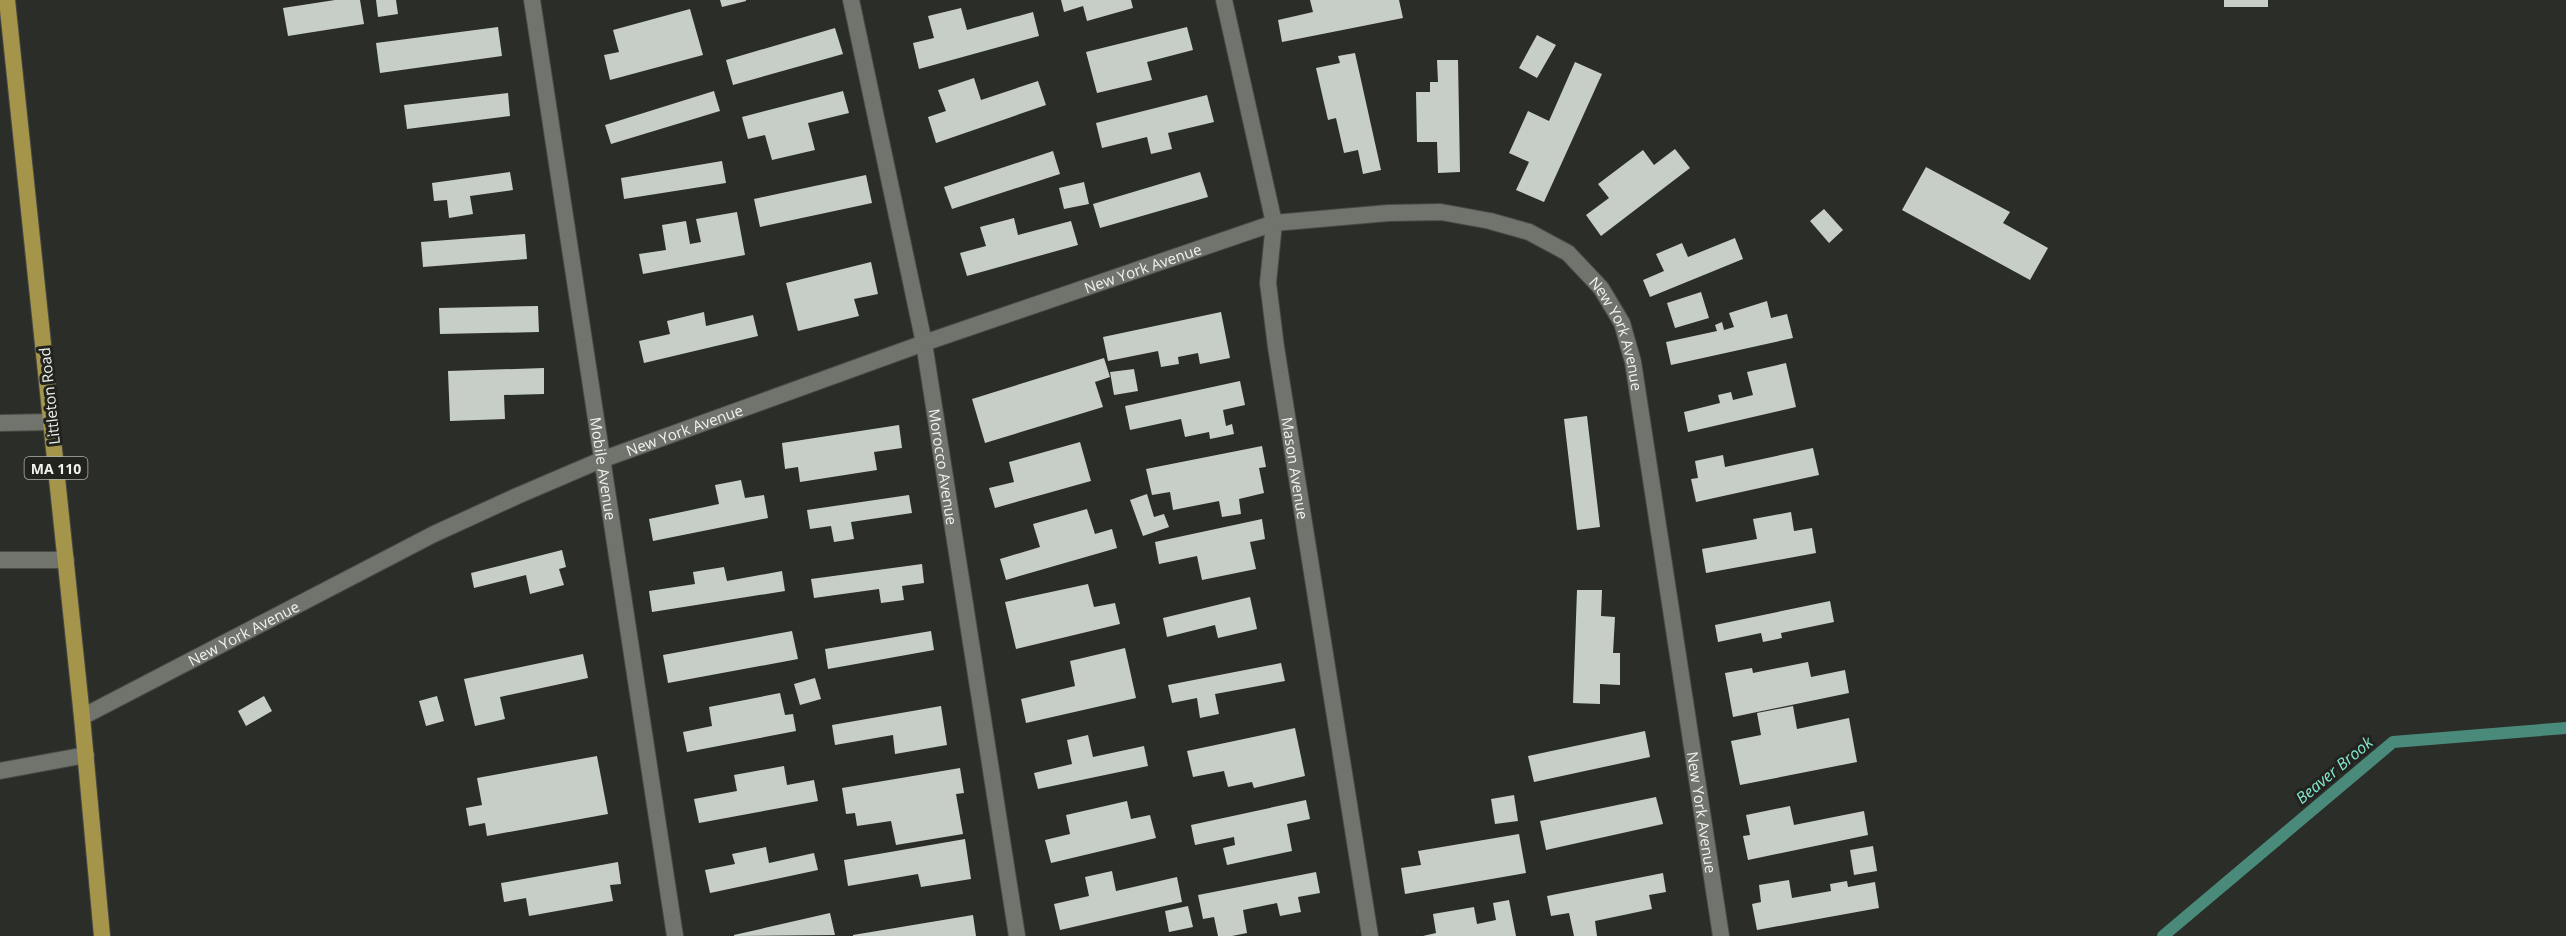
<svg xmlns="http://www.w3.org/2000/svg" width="2566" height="936" viewBox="0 0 2566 936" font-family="'Open Sans',sans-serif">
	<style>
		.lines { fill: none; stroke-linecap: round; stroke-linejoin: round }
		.stream { stroke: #498a7a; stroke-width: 12 }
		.building { fill: #c7cec8 }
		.service-casing { stroke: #494a45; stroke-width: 18 }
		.minor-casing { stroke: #494a45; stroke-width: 18 }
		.primary-casing { stroke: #494a45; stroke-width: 18 }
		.service { stroke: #71736d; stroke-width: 16 }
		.minor { stroke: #71736d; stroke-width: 16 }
		.primary { stroke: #a5954a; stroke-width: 16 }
		.labels { text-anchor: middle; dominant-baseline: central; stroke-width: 6; stroke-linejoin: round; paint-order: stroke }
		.shield { fill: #22231e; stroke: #b2b4b0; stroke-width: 1.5 }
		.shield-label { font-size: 14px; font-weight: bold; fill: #f0f2ee }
		.street-label { font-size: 15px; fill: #f0f2ee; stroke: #22231e }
		.water-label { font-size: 16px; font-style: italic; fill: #83e7cf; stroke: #22231e }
	</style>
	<rect width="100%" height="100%" fill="#2b2d28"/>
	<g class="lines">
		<path class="stream" d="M 2163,936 L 2393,742 L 2566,728"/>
	</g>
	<path class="building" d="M 335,0 L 360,0 L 364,24 L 288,36 L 283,8 Z
		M 376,0 L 396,0 L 398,14 L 378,17 Z
		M 720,0 L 746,0 L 746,1 L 722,7 Z
		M 1061,0 L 1131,0 L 1133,8 L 1087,21 L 1083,6 L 1064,12 Z
		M 1310,0 L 1399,0 L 1403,18 L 1282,42 L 1278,20 L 1313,12 Z
		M 2224,0 L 2268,0 L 2268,7 L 2224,7 Z
		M 961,8 L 967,30 L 1033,12 L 1039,36 L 919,69 L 913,43 L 934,38 L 928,16 Z
		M 690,9 L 703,55 L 610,80 L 604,55 L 619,52 L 613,30 Z
		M 498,27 L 502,56 L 380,73 L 376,43 Z
		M 1187,27 L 1193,50 L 1147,62 L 1152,80 L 1097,93 L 1086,52 Z
		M 835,28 L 843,54 L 733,85 L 726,60 Z
		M 1537,35 L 1556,45 L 1537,78 L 1519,68 Z
		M 1355,53 L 1381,170 L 1363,174 L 1358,150 L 1344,153 L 1336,118 L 1328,120 L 1316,68 L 1340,63 L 1338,56 Z
		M 1437,60 L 1458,60 L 1460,172 L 1438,173 L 1437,142 L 1417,142 L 1416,92 L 1430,92 L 1430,82 L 1438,82 Z
		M 1575,62 L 1602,74 L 1544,202 L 1516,190 L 1529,162 L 1509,153 L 1528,111 L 1549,121 Z
		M 974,78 L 981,100 L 1038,81 L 1046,105 L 936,143 L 928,117 L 946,111 L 938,90 Z
		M 714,91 L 720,111 L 611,144 L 605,125 Z
		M 843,91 L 849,113 L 808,123 L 815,150 L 772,160 L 765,135 L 748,139 L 742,117 Z
		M 508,93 L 510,116 L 407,129 L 404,105 Z
		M 1207,95 L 1214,122 L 1168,133 L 1172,149 L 1151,154 L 1147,137 L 1102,148 L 1096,123 Z
		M 1675,149 L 1690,168 L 1601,236 L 1586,215 L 1609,198 L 1598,184 L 1643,150 L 1654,165 Z
		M 1053,151 L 1060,174 L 952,209 L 944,187 Z
		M 722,161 L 726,183 L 624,199 L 621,178 Z
		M 1926,167 L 2010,212 L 2003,223 L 2048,248 L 2030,280 L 1902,210 Z
		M 510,172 L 513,190 L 470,196 L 473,214 L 449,218 L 447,200 L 434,201 L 432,183 Z
		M 1200,172 L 1208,197 L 1100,228 L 1093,204 Z
		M 866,175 L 872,203 L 760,227 L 754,199 Z
		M 1084,182 L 1089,204 L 1064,209 L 1059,188 Z
		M 1824,209 L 1843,230 L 1829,243 L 1810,221 Z
		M 737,212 L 745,255 L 643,274 L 639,254 L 666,250 L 662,225 L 686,221 L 690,244 L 701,242 L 696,219 Z
		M 1014,218 L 1018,235 L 1071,221 L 1078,245 L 967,276 L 960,253 L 986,246 L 980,227 Z
		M 525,234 L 527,259 L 423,267 L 421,242 Z
		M 1735,238 L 1743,259 L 1650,297 L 1643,280 L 1664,271 L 1656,254 L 1682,243 L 1688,257 Z
		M 871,262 L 878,294 L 854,299 L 859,316 L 798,331 L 786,283 Z
		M 1701,292 L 1709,318 L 1675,328 L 1667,303 Z
		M 1767,301 L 1771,318 L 1787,314 L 1793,338 L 1671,365 L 1666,342 L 1717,331 L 1715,325 L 1722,322 L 1724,330 L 1734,327 L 1729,313 Z
		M 538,306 L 539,332 L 440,334 L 439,308 Z
		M 704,312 L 706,326 L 753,315 L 758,336 L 644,363 L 639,341 L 670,334 L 667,321 Z
		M 1221,312 L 1230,358 L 1200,364 L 1198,353 L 1178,357 L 1179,364 L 1161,367 L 1158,351 L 1108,361 L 1103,337 Z
		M 1104,358 L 1110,377 L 1095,382 L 1103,407 L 985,443 L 972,399 Z
		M 1786,363 L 1796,407 L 1688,432 L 1684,412 L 1720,403 L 1718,395 L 1731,392 L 1733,400 L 1753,395 L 1747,372 Z
		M 544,368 L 544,394 L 504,395 L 505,419 L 450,421 L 448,371 Z
		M 1134,369 L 1138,391 L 1114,395 L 1110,372 Z
		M 1240,381 L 1245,405 L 1223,410 L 1226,426 L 1232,424 L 1234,434 L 1210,439 L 1209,432 L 1185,437 L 1181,419 L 1130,430 L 1125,406 Z
		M 1587,416 L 1600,527 L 1577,530 L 1564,419 Z
		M 899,425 L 902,448 L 874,452 L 877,470 L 800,482 L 798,467 L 785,469 L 782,443 Z
		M 1080,442 L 1091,481 L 995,508 L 989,488 L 1014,482 L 1009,462 Z
		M 1262,446 L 1266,467 L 1259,468 L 1264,493 L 1239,499 L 1241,514 L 1222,517 L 1219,501 L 1173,510 L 1170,492 L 1152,495 L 1146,469 Z
		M 1813,448 L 1819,475 L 1696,502 L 1691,479 L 1698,478 L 1695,461 L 1723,455 L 1725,467 Z
		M 741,480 L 745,498 L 764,495 L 768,518 L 653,541 L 649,519 L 719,504 L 715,485 Z
		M 1147,494 L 1154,517 L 1164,514 L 1169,527 L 1143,536 L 1130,500 Z
		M 909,495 L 912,513 L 851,522 L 854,539 L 834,542 L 831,526 L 810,529 L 807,510 Z
		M 1087,509 L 1095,534 L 1112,529 L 1117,548 L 1006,580 L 1000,559 L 1040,547 L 1033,524 Z
		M 1791,512 L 1794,531 L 1812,528 L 1816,553 L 1706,573 L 1702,549 L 1757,539 L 1753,519 Z
		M 1262,519 L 1265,539 L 1250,542 L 1256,569 L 1202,580 L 1197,556 L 1159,564 L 1155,542 Z
		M 562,550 L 566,567 L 559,569 L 564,585 L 530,594 L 526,575 L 474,588 L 471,573 Z
		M 922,564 L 924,583 L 902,586 L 904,600 L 881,603 L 879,589 L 814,598 L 811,579 Z
		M 724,567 L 727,581 L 782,571 L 785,591 L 652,612 L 649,591 L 695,584 L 693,572 Z
		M 1088,584 L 1094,607 L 1115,603 L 1120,624 L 1016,649 L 1005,602 Z
		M 1577,590 L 1602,590 L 1601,616 L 1615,617 L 1613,653 L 1620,653 L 1620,685 L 1600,684 L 1600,704 L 1573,703 Z
		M 1250,597 L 1257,629 L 1218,638 L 1215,625 L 1167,637 L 1163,618 Z
		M 1830,601 L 1834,622 L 1781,633 L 1782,638 L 1763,642 L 1761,633 L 1718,642 L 1715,625 Z
		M 792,631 L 798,659 L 668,683 L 663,655 Z
		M 931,631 L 934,650 L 828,669 L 825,649 Z
		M 1125,648 L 1136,698 L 1026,723 L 1021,699 L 1075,686 L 1070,661 Z
		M 583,654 L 588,678 L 500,697 L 505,719 L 475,726 L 464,679 Z
		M 1808,662 L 1811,677 L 1845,670 L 1849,693 L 1733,717 L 1725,673 L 1752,668 L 1753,673 Z
		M 1281,663 L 1285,681 L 1215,694 L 1219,714 L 1200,718 L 1197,698 L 1172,703 L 1168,685 Z
		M 815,678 L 821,699 L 800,705 L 794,684 Z
		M 780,693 L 785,715 L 793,714 L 796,731 L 687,752 L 683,732 L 712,726 L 709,707 Z
		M 264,696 L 272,711 L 246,726 L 238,711 Z
		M 437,696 L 444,721 L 426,726 L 419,701 Z
		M 941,706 L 947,745 L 895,754 L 893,735 L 835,745 L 832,725 Z
		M 1793,706 L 1797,729 L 1849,718 L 1857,762 L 1740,785 L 1731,741 L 1761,735 L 1757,713 Z
		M 1295,728 L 1305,776 L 1254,788 L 1252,782 L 1228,787 L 1224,771 L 1193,777 L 1187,751 Z
		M 1645,731 L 1650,757 L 1534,782 L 1528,756 Z
		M 1088,735 L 1093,757 L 1144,746 L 1148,766 L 1038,789 L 1034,773 L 1072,764 L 1067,740 Z
		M 597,756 L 608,814 L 487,836 L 485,823 L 469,826 L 466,808 L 482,805 L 477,778 Z
		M 784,766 L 787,785 L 814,780 L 818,801 L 699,823 L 694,799 L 737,791 L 734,775 Z
		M 960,768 L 964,793 L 956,794 L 963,834 L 896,845 L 891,821 L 857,826 L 855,813 L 846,814 L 842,788 Z
		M 1514,795 L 1518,821 L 1495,824 L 1491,799 Z
		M 1656,797 L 1663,824 L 1546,850 L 1540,821 Z
		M 1306,800 L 1310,819 L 1287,824 L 1292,851 L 1227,865 L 1223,848 L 1235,845 L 1234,837 L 1195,845 L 1191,825 Z
		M 1127,801 L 1131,819 L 1150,815 L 1156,838 L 1051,863 L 1045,840 L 1070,834 L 1066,815 Z
		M 1790,806 L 1794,825 L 1864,811 L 1868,835 L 1748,860 L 1743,836 L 1750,835 L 1746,815 Z
		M 1519,834 L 1526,873 L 1405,894 L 1401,868 L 1421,865 L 1418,851 Z
		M 965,839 L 971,879 L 921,887 L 918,874 L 848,886 L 844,860 Z
		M 1873,846 L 1877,871 L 1854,875 L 1850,850 Z
		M 766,847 L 769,863 L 814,853 L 818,870 L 710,893 L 705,870 L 735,864 L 732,854 Z
		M 618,862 L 621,884 L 610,885 L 613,901 L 529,916 L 526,898 L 504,902 L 501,883 Z
		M 1112,871 L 1116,891 L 1177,877 L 1182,902 L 1060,930 L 1054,904 L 1089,896 L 1085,877 Z
		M 1316,872 L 1320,893 L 1298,897 L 1301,912 L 1280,916 L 1277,903 L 1243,910 L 1247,933 L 1232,936 L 1218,936 L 1214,917 L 1203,919 L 1198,895 Z
		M 1663,873 L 1666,892 L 1649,895 L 1652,909 L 1595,921 L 1597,936 L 1574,936 L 1569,913 L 1551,916 L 1547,896 Z
		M 1789,880 L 1792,898 L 1831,891 L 1830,884 L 1847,881 L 1848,887 L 1875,882 L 1879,908 L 1757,930 L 1752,904 L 1761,902 L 1759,885 Z
		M 1509,900 L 1516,936 L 1423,936 L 1436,933 L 1433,914 L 1474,907 L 1477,924 L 1496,920 L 1493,903 Z
		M 1188,906 L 1193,927 L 1169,932 L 1165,911 Z
		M 830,913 L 835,935 L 734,936 L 734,935 Z
		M 973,915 L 976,936 L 853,936 L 853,935 Z"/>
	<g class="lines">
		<g class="service-casing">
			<path id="service" d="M 0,423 L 51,422
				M 0,560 L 66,560
				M 0,771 L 86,755"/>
		</g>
		<g class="minor-casing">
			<g id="minor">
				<path id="s1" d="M 532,0 L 675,936"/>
				<path id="s2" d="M 851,0 L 924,343 L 1017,936"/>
				<path id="s3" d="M 1224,0 L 1274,223 L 1268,283 L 1276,347 L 1370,936"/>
				<path id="s4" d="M 82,717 L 434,534 L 517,496 L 601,460 L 924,343 L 1274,223 L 1388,213 L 1441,212 L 1490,221 L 1529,232 L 1568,253 L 1601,288 L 1622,323 L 1633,362 L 1721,936"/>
			</g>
		</g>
		<g class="primary-casing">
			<path id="primary" d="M 7,0 L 82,717 L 102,936"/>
		</g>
		<use href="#service" class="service"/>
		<use href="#minor" class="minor"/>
		<use href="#primary" class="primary"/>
	</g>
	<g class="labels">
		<rect class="shield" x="24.5" y="457" width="63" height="22" rx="4.5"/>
		<g class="shield-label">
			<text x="56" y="468">MA 110</text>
		</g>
		<g class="street-label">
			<text stroke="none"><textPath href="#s4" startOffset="1154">New York Avenue</textPath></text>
			<text stroke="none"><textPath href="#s4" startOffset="1692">New York Avenue</textPath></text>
			<text transform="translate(49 396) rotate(-96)">Littleton Road</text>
			<text stroke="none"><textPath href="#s4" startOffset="668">New York Avenue</textPath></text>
			<text stroke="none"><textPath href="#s2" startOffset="476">Morocco Avenue</textPath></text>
			<text stroke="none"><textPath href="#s3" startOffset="476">Mason Avenue</textPath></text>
			<text stroke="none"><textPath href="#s1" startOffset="474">Mobile Avenue</textPath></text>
			<text stroke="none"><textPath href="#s4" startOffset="182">New York Avenue</textPath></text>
			<text stroke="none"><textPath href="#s4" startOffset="2180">New York Avenue</textPath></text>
		</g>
		<g class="water-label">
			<text transform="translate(2334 770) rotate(-40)">Beaver Brook</text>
		</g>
	</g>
</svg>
